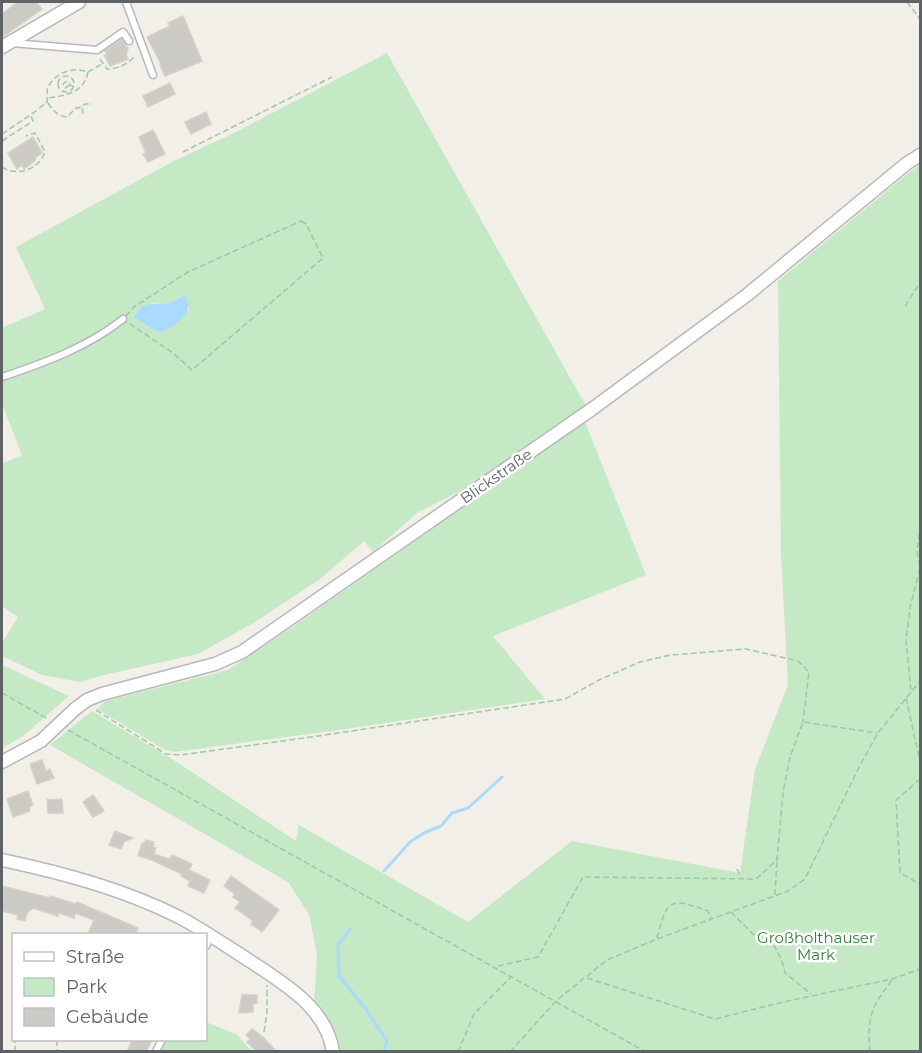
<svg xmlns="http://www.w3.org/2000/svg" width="922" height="1053" viewBox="0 0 922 1053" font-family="Montserrat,sans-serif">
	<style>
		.green { fill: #c5e8c5; fill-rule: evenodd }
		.water { fill: #aadaff }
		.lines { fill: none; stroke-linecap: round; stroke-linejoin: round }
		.stream { stroke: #aadaff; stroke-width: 3 }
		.building { fill: #cccac5; stroke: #d6d1c6; stroke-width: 1.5 }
		.lane-casing { stroke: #b5b8bc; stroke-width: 9 }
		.street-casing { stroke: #b5b8bc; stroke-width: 15 }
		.path { stroke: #9cc7a9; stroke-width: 1.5; stroke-dasharray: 6 3; stroke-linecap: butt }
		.lane { stroke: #fff; stroke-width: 6 }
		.street { stroke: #fff; stroke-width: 12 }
		.street-bridge-casing { stroke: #b5b8bc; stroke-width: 15; stroke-linecap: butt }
		.street-bridge { stroke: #fff; stroke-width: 12 }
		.labels { text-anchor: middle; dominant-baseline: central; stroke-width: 5; stroke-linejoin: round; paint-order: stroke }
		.street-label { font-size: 15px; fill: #5f6368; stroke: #fff }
		.park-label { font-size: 15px; fill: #348238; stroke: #fff }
	</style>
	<rect width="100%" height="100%" fill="#f1efe8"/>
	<path class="green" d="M 387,53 L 586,406 L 468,487 L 417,513 L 373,552 L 364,541 L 320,579 L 255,622 L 198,654 L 104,675 L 80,682 L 42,675 L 2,656 L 2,643 L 18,617 L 2,606 L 2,464 L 22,455 L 2,404 L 2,328 L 45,309 L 16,247 L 172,162 L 236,132 ZM 184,295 L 189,309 L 173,326 L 162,332 L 156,331 L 134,317 L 139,310 L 153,303 L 171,303 Z
		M 920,166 L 920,1051 L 335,1051 L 314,1003 L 317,955 L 309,914 L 288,882 L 50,745 L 92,711 L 172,759 L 296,841 L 299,825 L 468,922 L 572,841 L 740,873 L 755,769 L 788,685 L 781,554 L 778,281 L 911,171 Z
		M 585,422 L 646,575 L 493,636 L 545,699 L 346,729 L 174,752 L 165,750 L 97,709 L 106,701 L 228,670 L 288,630 Z
		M 2,665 L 69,696 L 23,736 L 2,748 Z
		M 206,1022 L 238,1035 L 251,1051 L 158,1052 L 165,1040 L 206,1040 Z"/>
	<path class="water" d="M 184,295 C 197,310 177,326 162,332 L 156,331 L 134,317 C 142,302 152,304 167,303 C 173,303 179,298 184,295 Z"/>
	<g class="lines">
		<path class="stream" d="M 384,871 L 410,842 L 424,833 L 441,826 L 452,813 L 468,808 L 502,777
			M 350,929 L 338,945 L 339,976 L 365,1008 L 387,1041 L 383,1052"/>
	</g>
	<path class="building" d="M 18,2 L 36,2 L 42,9 L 4,36 L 2,33 L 2,14 Z
		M 183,16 L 202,61 L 165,76 L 160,65 L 161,64 L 147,37 L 170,26 L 168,23 Z
		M 122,39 L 128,49 L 126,54 L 128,59 L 110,66 L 104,55 L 108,56 L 105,51 Z
		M 170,83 L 175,94 L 148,107 L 143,96 Z
		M 206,112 L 211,124 L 191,134 L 185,122 Z
		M 153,130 L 165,154 L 148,162 L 143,154 L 146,153 L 139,137 Z
		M 33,137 L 42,153 L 36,157 L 35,161 L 24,169 L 22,165 L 17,169 L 8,153 Z
		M 42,760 L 46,771 L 50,769 L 54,778 L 37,784 L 30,764 Z
		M 28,791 L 33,805 L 29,807 L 30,811 L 13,817 L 7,799 Z
		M 93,795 L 104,811 L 93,817 L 83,802 Z
		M 62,799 L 63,813 L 48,813 L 47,800 Z
		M 115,831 L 133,838 L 124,842 L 121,849 L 109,845 Z
		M 146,840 L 154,842 L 153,847 L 156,848 L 154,854 L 169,859 L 172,855 L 192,864 L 189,870 L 210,880 L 204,893 L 188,886 L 190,881 L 181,876 L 182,874 L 152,860 L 138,856 L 142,843 L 144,844 Z
		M 231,876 L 279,910 L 262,932 L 251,924 L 253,921 L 235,908 L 240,902 L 233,897 L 235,894 L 224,886 Z
		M 2,886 L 50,898 L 50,896 L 76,904 L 77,902 L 138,928 L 136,934 L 88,934 L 94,920 L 75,913 L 74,918 L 59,913 L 58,916 L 33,908 L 27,913 L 25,921 L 17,919 L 18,915 L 2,911 Z
		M 242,995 L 257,995 L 257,1003 L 253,1004 L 253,1012 L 239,1013 Z
		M 252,1029 L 262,1036 L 277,1052 L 257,1052 L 247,1042 L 250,1039 L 246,1035 Z
		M 132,1040 L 152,1040 L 146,1052 L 127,1052 Z"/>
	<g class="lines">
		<g class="lane-casing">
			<path id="lane" d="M 126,2 L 153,75
				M 12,43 L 97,50 L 123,32 L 129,41
				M 2,377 C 44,363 88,347 123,319
				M 206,946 L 211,935
				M 157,1049 L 162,1040"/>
		</g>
		<g class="street-casing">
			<path id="street" d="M 2,47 L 79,2
				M 75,709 L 87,700 L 102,694 L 215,664 L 242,652 L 592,409 L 747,295 L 906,164 L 920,155
				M 2,762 L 41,741
				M 2,860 C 63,873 123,889 179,917 C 205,931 228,947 253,963 C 286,985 327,1009 333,1052"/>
		</g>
		<path class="path" d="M 907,2 L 920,19
			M 100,59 L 107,69 C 117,69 126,65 133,58 L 131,55
			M58 84a8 8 0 1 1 16 0a8 8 0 1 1-16 0Z
			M 70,85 L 65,88 L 63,84 L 67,81 L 70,85 L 75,87
			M 49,98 C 66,95 84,93 88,72
			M 48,103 C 53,111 58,116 67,117 L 76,108 L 82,107
			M 83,114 L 82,107 L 85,104 L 92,104
			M 2,134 L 36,111 L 47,102 C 48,97 46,92 48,87 C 55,73 73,66 88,72 L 102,64
			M 2,141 L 33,121 L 31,116
			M 183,152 L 332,77
			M 2,167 C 16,177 39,170 45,152 L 35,133 L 26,136
			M 301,221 L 306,224 L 323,258 L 192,370 L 173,353 L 123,319 L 135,306 L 188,272 Z
			M 905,306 L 920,283
			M 911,690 L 906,641 L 910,608 L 920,568 L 917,551 L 920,528
			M 2,693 L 48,719
			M 906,698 L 920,761
			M 96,710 L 166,754 L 181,755 L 318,736 L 565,699 L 599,680 L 640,662 L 671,655 L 746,649 L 798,661 L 809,672 L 803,722
			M 68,730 L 646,1052
			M 920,779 L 896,800 L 900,873 L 920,884
			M 737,869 L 741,878
			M 775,895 L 777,861
			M 731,912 L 753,934 L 775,947 L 782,961 L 785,973 L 811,994
			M 657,938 C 667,897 672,898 708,911 L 711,919
			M 498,966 L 538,957 L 583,877 L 756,879 L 777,860 L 783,793 L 790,757 L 803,722 L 877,733
			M 587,978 L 715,1019 L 783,1002 L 892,979 L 920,969
			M 264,1032 L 267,1011 L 267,985
			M 57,1040 L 57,1052
			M 15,1052 L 15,1040
			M 458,1052 L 474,1014 L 512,976
			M 510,1052 L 557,1000 L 607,960 L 657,939 L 788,891 L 805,879 L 860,765 L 878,733 L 920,681
			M 870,1052 C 867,1017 871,1007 892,980"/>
		<use href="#lane" class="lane"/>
		<use href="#street" class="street"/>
		<g class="street-bridge-casing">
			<path id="street-bridge" d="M 41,741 L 75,709"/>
		</g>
		<use href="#street-bridge" class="street-bridge"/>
	</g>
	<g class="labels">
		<g class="street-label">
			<text transform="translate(496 476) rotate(-35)">Blickstraße</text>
		</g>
		<g class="park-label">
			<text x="816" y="937">Großholthauser<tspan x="816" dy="17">Mark</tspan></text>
		</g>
	</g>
	<rect width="922" height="1053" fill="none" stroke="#5f6368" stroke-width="6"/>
	<rect x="12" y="933" width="195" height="108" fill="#ffffff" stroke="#bfc1c3" stroke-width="1.5"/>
	<rect x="24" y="952" width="30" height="9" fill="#ffffff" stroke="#bfc1c3" stroke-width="1.5"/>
	<text x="66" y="963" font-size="18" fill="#5f6368">Straße</text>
	<rect x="24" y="978" width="30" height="18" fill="#c5e8c5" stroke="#bfc1c3" stroke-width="1.5"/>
	<text x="66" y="993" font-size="18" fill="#5f6368">Park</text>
	<rect x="24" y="1008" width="30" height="18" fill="#cccac5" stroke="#bfc1c3" stroke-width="1.5"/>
	<text x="66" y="1023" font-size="18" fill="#5f6368">Gebäude</text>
</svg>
